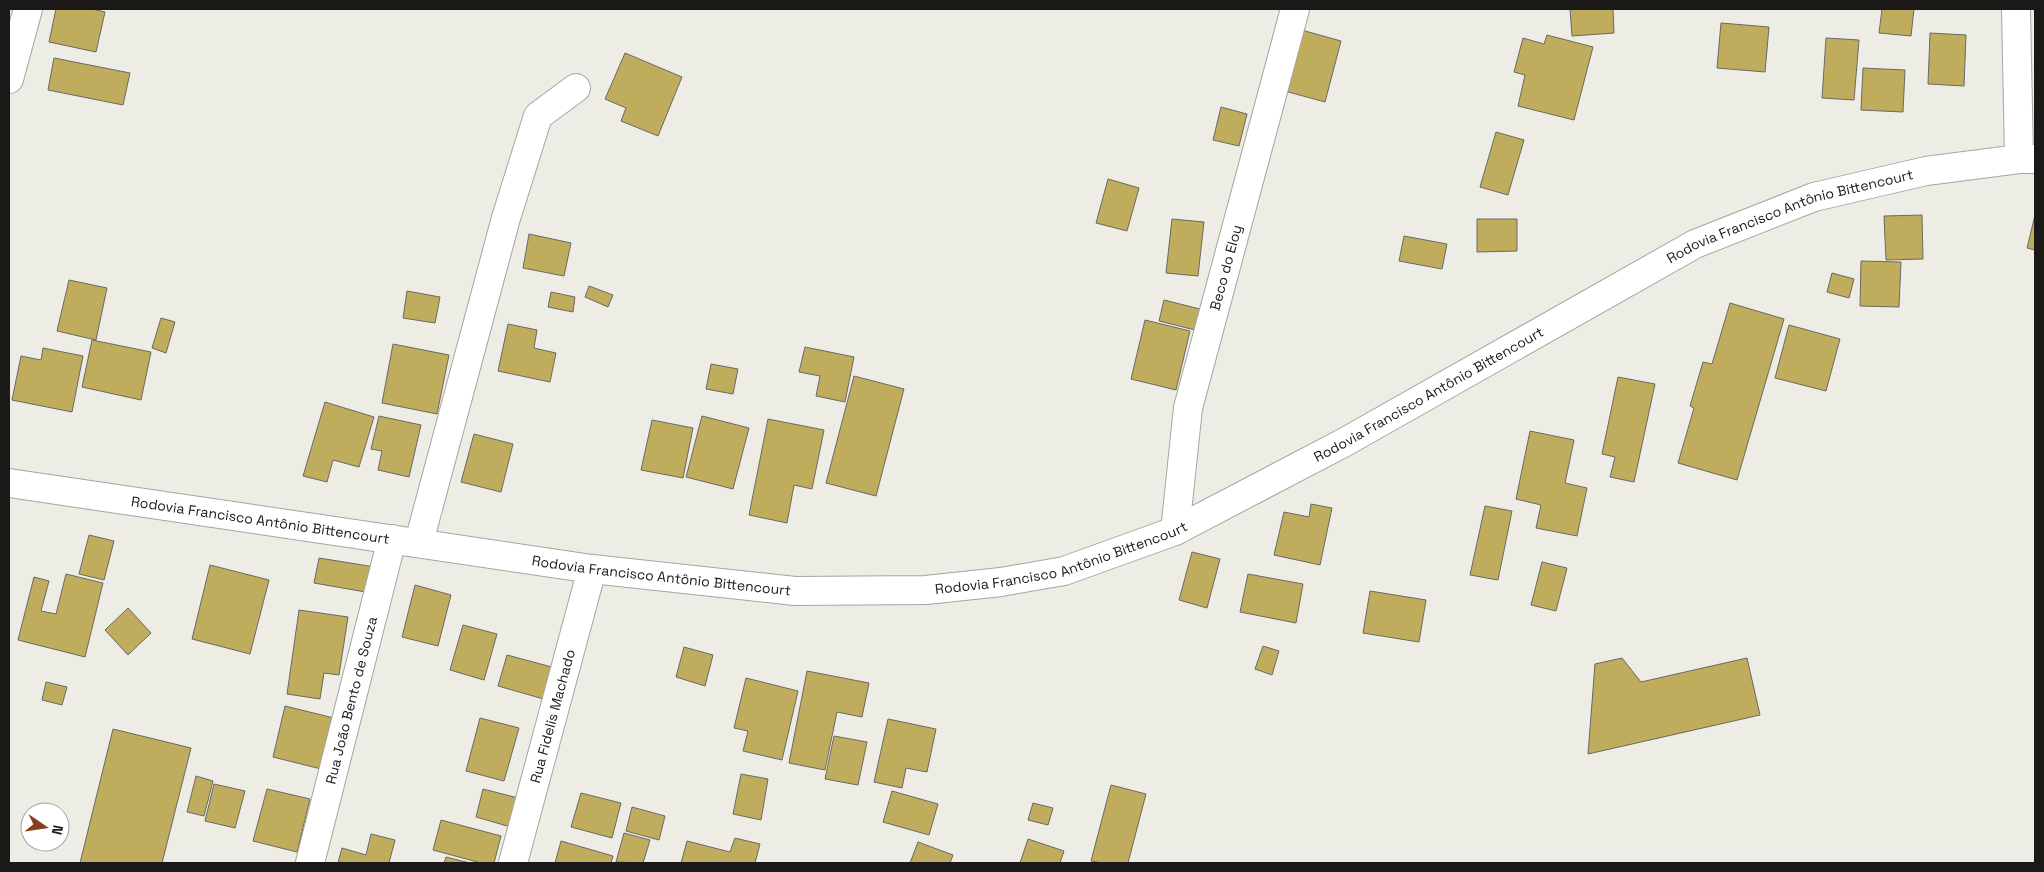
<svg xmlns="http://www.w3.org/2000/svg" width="2044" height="872" viewBox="0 0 2044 872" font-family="'Space Grotesk',sans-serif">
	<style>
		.building { fill: #bfac5c; stroke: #6a6964 }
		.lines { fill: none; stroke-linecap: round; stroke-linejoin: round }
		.minor-casing { stroke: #a6a59f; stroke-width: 30 }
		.minor { stroke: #fff; stroke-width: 28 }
		.labels { text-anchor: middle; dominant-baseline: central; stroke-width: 4.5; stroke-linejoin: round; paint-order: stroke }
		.street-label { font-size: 14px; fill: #1a1917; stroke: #fff }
	</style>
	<rect width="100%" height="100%" fill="#edece5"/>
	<path class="building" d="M 56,9 L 92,9 L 105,12 L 96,52 L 49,42 Z
		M 1570,9 L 1613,9 L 1614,33 L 1572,36 Z
		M 1882,9 L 1914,9 L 1911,36 L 1879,33 Z
		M 1721,23 L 1769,27 L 1765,72 L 1717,68 Z
		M 1298,29 L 1341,41 L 1325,102 L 1281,90 Z
		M 1930,33 L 1966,35 L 1964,86 L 1928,84 Z
		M 1547,35 L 1593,47 L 1574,120 L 1518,106 L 1525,75 L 1514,72 L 1523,38 L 1544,44 Z
		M 1826,38 L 1859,40 L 1854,100 L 1822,98 Z
		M 625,53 L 682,77 L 658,136 L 621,121 L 626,108 L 605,99 Z
		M 54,58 L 130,73 L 123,105 L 48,90 Z
		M 1863,68 L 1905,70 L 1903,112 L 1861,110 Z
		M 1221,107 L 1247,114 L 1239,146 L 1213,140 Z
		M 1496,132 L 1524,140 L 1508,195 L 1480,187 Z
		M 1108,179 L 1139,188 L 1127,231 L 1096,223 Z
		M 1922,215 L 1923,259 L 1886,260 L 1884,216 Z
		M 2035,215 L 2035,250 L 2027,248 Z
		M 1172,219 L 1204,222 L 1198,276 L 1166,273 Z
		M 1477,219 L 1517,219 L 1517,251 L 1477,252 Z
		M 529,234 L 571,243 L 564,276 L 523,268 Z
		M 1404,236 L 1447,244 L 1442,269 L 1399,261 Z
		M 1861,261 L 1901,262 L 1899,307 L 1860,306 Z
		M 1832,273 L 1854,279 L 1849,298 L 1827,292 Z
		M 69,280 L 107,288 L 96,340 L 57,331 Z
		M 589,286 L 613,295 L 608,307 L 585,297 Z
		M 407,291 L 440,297 L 435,323 L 403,318 Z
		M 551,292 L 575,297 L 573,312 L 548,307 Z
		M 1164,300 L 1200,309 L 1195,330 L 1159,321 Z
		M 1730,303 L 1784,319 L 1737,480 L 1678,463 L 1694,408 L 1690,406 L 1703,362 L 1712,364 Z
		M 161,318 L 175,322 L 166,353 L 152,348 Z
		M 1145,320 L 1190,331 L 1176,390 L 1131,379 Z
		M 508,324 L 537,330 L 534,348 L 556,353 L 550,382 L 498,371 Z
		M 1789,325 L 1840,339 L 1826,391 L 1775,378 Z
		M 92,340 L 151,352 L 141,400 L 82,387 Z
		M 393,344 L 449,355 L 437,414 L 382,403 Z
		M 805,347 L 854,357 L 845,402 L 816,396 L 820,376 L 799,372 Z
		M 43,348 L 83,356 L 72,412 L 12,400 L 21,356 L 41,360 Z
		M 711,364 L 738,369 L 733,394 L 706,389 Z
		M 854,376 L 904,389 L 876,496 L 826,483 Z
		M 1618,377 L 1655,384 L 1634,482 L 1610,477 L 1615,457 L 1602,454 Z
		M 325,402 L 374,417 L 359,467 L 333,460 L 327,482 L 303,476 Z
		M 379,416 L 421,425 L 409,477 L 378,470 L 382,451 L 371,449 Z
		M 702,416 L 749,428 L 733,489 L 686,477 Z
		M 768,419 L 824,430 L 812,489 L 794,485 L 787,523 L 749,515 Z
		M 652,420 L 693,428 L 683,478 L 641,470 Z
		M 1530,431 L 1574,440 L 1565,483 L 1587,488 L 1577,536 L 1536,528 L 1541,505 L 1516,499 Z
		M 474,434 L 513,444 L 501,492 L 461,482 Z
		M 1311,504 L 1332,508 L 1320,565 L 1274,555 L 1284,512 L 1309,517 Z
		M 1485,506 L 1512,511 L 1498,580 L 1470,575 Z
		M 89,535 L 114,541 L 104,580 L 79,574 Z
		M 1192,552 L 1220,559 L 1207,608 L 1179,600 Z
		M 319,558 L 375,567 L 371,593 L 314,583 Z
		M 1542,562 L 1567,568 L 1556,611 L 1531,605 Z
		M 210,565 L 269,580 L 250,654 L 192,639 Z
		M 66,574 L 103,583 L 85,657 L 18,640 L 34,577 L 49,581 L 41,611 L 56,614 Z
		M 1248,574 L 1303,584 L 1296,623 L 1240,612 Z
		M 415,585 L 451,595 L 438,646 L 402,637 Z
		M 1370,591 L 1426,600 L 1419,642 L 1363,633 Z
		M 128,608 L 151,633 L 128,655 L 105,630 Z
		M 299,610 L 348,617 L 339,675 L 324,673 L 320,699 L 287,694 Z
		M 463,625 L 497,634 L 484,680 L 450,670 Z
		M 1263,646 L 1279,651 L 1272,675 L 1255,669 Z
		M 684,647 L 713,655 L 705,686 L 676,677 Z
		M 507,655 L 563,670 L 554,702 L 498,686 Z
		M 1622,658 L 1641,682 L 1747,658 L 1760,715 L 1588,754 L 1595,664 Z
		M 807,671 L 869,683 L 862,717 L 837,712 L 825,770 L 789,763 Z
		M 746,678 L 798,691 L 782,760 L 743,751 L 748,731 L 734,728 Z
		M 46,682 L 67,687 L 62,705 L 42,700 Z
		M 285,706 L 338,719 L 325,770 L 273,757 Z
		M 480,718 L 519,728 L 504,781 L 466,771 Z
		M 888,719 L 936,729 L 927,772 L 906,768 L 902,788 L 874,782 Z
		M 113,729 L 191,748 L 162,863 L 80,863 Z
		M 834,736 L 867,742 L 858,785 L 825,779 Z
		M 741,774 L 768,779 L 761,820 L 733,814 Z
		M 196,776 L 213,781 L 204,816 L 187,812 Z
		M 214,784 L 245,791 L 235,828 L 205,821 Z
		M 1111,785 L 1146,794 L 1128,863 L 1102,863 L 1091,861 Z
		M 267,789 L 310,799 L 297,852 L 253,841 Z
		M 483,789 L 522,799 L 514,828 L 476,817 Z
		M 892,791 L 938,804 L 929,835 L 883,822 Z
		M 581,793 L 621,803 L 612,838 L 571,827 Z
		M 1033,803 L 1053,808 L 1048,825 L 1028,820 Z
		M 632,807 L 665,816 L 659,840 L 626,831 Z
		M 441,820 L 501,836 L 494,863 L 481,863 L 433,850 Z
		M 624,833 L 650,840 L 643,863 L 616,862 Z
		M 371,834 L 395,840 L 389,863 L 338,863 L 342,848 L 366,855 Z
		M 735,838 L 760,844 L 755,863 L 681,863 L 687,841 L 730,852 Z
		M 1028,839 L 1064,851 L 1060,863 L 1020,863 Z
		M 561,841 L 613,856 L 611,863 L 555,863 Z
		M 918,842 L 953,855 L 950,863 L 910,863 Z
		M 446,857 L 470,863 L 444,863 Z"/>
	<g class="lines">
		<g class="minor-casing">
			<g id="minor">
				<path d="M 2016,9 L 2019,159"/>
				<path d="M 9,79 L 28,9"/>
				<path id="s1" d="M 9,483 L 592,569 L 795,591 L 926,590 L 1001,582 L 1064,571 L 1175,531 L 1345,442 L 1695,244 L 1814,197 L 1926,171 L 2019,159 L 2035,159"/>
				<path id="s2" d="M 1175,531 L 1188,408 L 1295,9"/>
				<path d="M 419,542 L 506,218 L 538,116 L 576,88"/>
				<path id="s3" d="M 310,863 L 392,539"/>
				<path id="s4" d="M 513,863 L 592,569"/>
			</g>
		</g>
		<use href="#minor" class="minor"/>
	</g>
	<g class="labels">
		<g class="street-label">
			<text stroke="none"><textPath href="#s1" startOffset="1875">Rodovia Francisco Antônio Bittencourt</textPath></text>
			<text stroke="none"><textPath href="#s2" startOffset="269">Beco do Eloy</textPath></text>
			<text stroke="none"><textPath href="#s1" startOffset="1470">Rodovia Francisco Antônio Bittencourt</textPath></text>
			<text stroke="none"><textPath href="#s1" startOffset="254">Rodovia Francisco Antônio Bittencourt</textPath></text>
			<text stroke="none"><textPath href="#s1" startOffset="1064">Rodovia Francisco Antônio Bittencourt</textPath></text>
			<text stroke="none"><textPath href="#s1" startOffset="659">Rodovia Francisco Antônio Bittencourt</textPath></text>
			<text stroke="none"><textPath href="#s3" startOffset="168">Rua João Bento de Souza</textPath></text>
			<text stroke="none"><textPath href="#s4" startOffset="152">Rua Fidelis Machado</textPath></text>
		</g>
	</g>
	<rect width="2044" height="872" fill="none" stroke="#1a1917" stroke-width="20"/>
	<g transform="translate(45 827) rotate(103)"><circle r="24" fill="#ffffff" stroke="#a3a3a2"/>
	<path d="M0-4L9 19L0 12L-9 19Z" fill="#863e20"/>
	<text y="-8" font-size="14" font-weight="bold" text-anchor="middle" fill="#1a1917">N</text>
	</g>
</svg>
